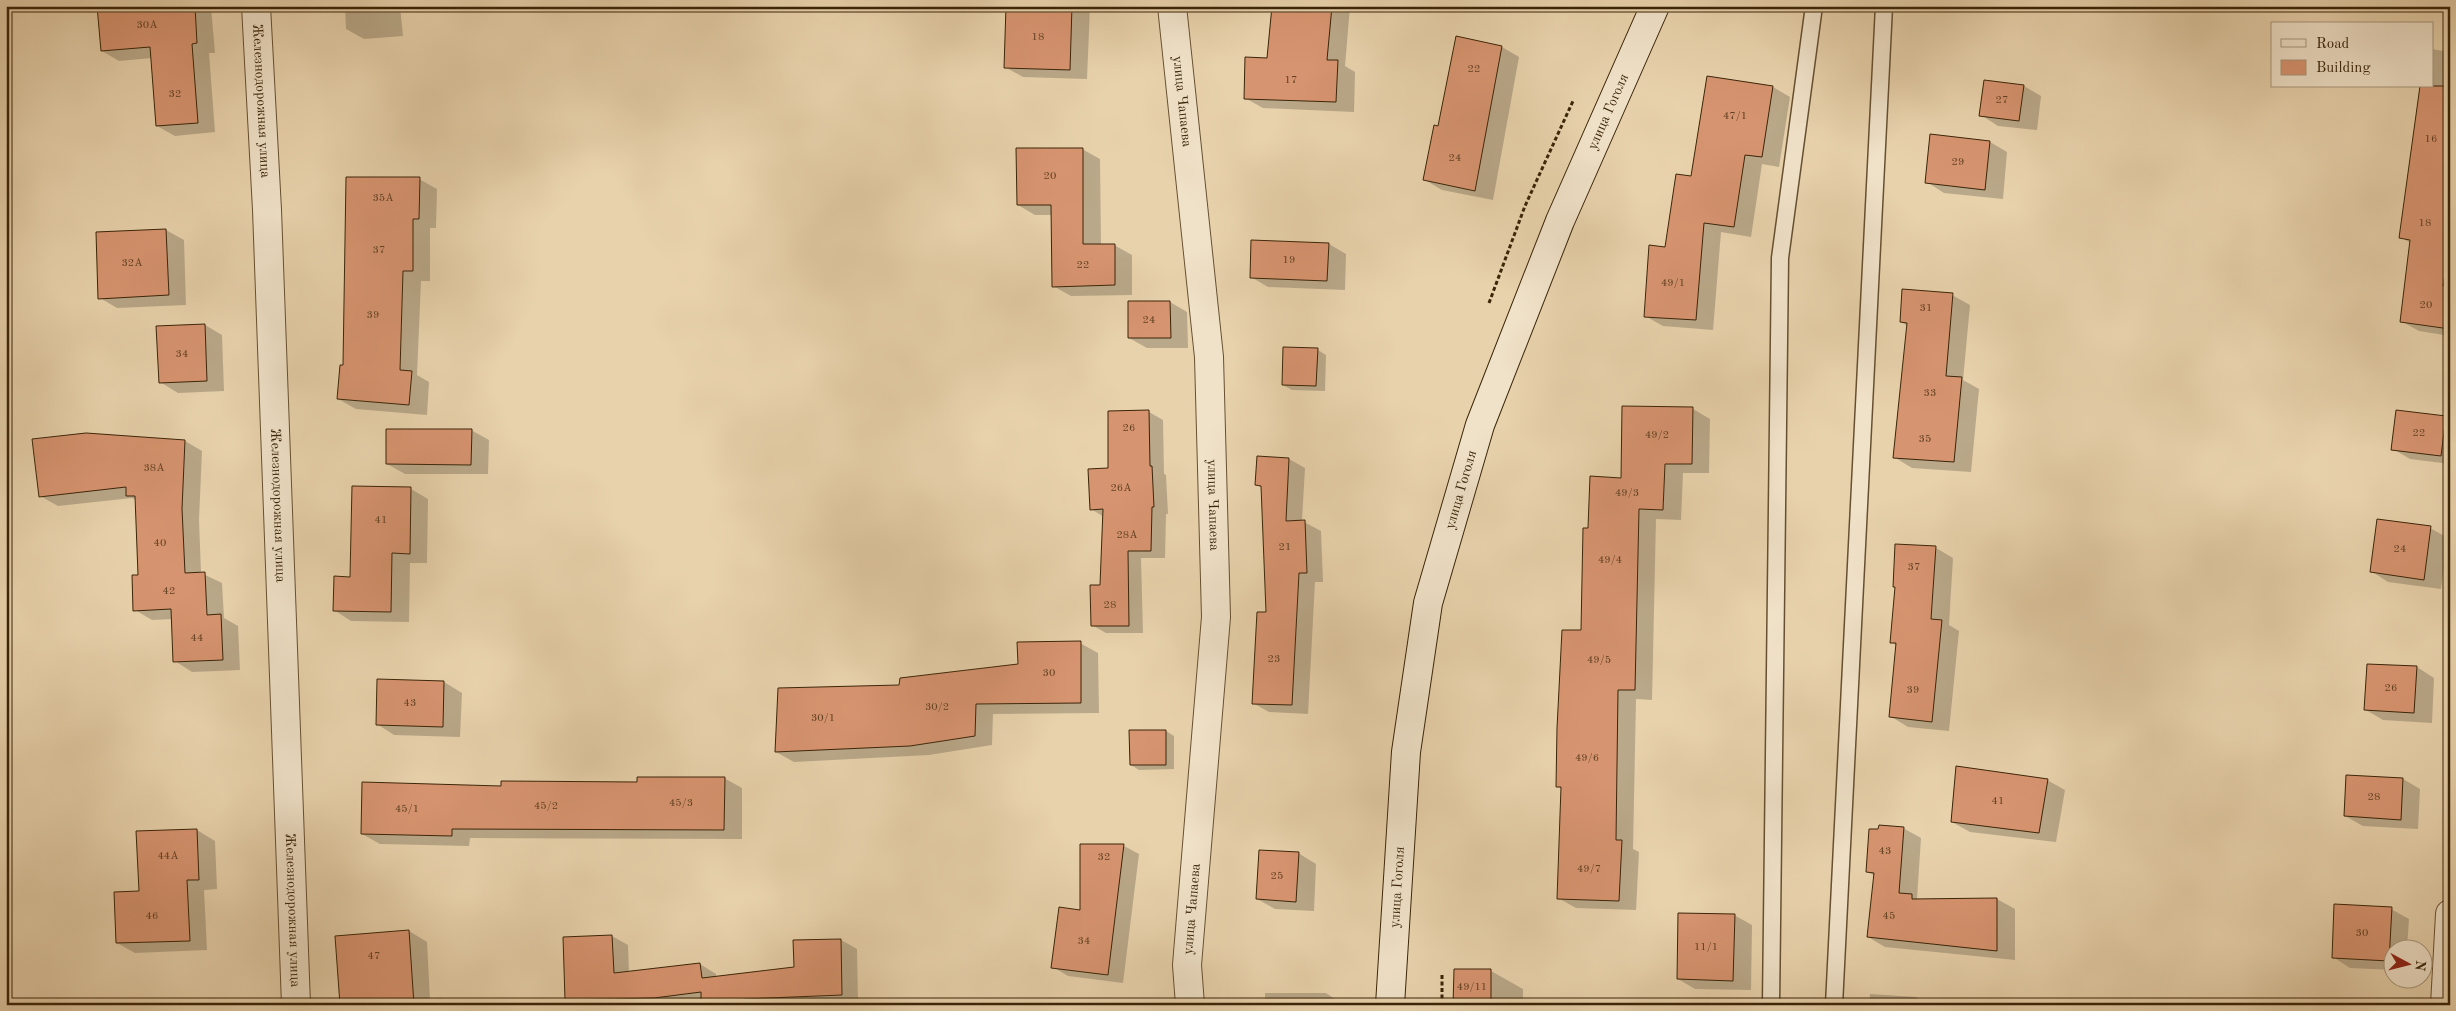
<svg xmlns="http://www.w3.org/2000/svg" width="2456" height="1011" viewBox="0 0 2456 1011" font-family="'Old Standard TT',serif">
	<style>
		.shadow { fill: #0003 }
		.building { fill: #d79470; stroke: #3a2508 }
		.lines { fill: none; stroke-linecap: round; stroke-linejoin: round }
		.service-casing { stroke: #665031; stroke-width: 19 }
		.minor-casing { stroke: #665031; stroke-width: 30 }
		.secondary-casing { stroke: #3a2508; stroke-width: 30 }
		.path { stroke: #3a2508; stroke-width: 3; stroke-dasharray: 4 2.5; stroke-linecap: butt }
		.service { stroke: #f0e2c9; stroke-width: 16 }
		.minor { stroke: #f0e2c9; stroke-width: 28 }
		.secondary { stroke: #f0e2c9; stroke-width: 28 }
		.labels { text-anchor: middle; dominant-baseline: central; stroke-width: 4.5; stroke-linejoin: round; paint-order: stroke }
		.number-label { font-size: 11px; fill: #614122 }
		.street-label { font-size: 14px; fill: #3a2508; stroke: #f0e2c9 }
	</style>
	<rect width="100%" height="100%" fill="#e8d2ac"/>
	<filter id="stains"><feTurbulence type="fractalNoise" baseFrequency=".004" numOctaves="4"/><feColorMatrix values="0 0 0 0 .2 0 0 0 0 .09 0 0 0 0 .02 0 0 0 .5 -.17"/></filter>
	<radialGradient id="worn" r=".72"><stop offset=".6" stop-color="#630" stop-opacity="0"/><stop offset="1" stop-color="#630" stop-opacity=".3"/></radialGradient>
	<path class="shadow" d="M 98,6 L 211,7 L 215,53 L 209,53 L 215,132 L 175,136 L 157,126 L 152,58 L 119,61 L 102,51 Z
		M 345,6 L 400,6 L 403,36 L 364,39 L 346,29 Z
		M 1007,6 L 1090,6 L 1087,79 L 1023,77 L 1005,67 Z
		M 1273,6 L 1350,6 L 1345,66 L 1355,72 L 1354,112 L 1263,108 L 1245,98 L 1268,59 Z
		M 1457,38 L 1502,47 L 1519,57 L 1493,200 L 1442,190 L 1425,180 L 1439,127 Z
		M 2432,49 L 2450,52 L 2450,336 L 2419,331 L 2401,321 L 2411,243 L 2400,237 L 2432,86 Z
		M 2024,86 L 2041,96 L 2037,130 L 1998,126 L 1981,115 Z
		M 1773,87 L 1790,97 L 1779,167 L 1762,164 L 1751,237 L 1721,232 L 1713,330 L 1663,326 L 1645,316 L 1666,248 Z
		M 1990,142 L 2007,152 L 2003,199 L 1944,193 L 1927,182 Z
		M 1082,149 L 1100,159 L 1101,245 L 1114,245 L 1132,255 L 1132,295 L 1071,296 L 1053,286 L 1052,215 L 1035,215 L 1018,205 Z
		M 419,179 L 437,189 L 436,228 L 430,228 L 430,281 L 421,281 L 417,375 L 429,382 L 427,415 L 356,409 L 338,399 L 344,366 Z
		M 166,230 L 184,240 L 186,305 L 117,308 L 100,298 L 97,233 Z
		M 1329,244 L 1346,254 L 1345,290 L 1268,287 L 1251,277 Z
		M 1952,295 L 1970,305 L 1963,380 L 1979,389 L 1971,472 L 1912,468 L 1894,457 L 1908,326 L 1901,322 Z
		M 1170,302 L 1187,312 L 1188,348 L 1147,348 L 1129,338 Z
		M 205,325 L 222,335 L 224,391 L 178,393 L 160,382 Z
		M 1318,350 L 1326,355 L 1325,391 L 1292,390 L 1283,385 Z
		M 1693,409 L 1710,419 L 1709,473 L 1683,473 L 1681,520 L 1656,519 L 1652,700 L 1636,699 L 1633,849 L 1639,852 L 1636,910 L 1576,908 L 1558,898 L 1562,789 L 1557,786 L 1582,632 L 1590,529 L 1622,479 Z
		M 1149,412 L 1163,420 L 1164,474 L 1166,475 L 1168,514 L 1166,514 L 1165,558 L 1141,558 L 1143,633 L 1106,633 L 1092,625 L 1101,586 L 1104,517 L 1091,509 L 1109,470 Z
		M 2445,418 L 2450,420 L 2450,464 L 2410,459 L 2393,449 Z
		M 471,430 L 489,440 L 488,474 L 405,474 L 387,464 Z
		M 185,441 L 202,451 L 199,520 L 201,573 L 222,583 L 224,618 L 238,626 L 240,670 L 192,672 L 175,661 L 173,619 L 152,620 L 135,610 L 139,576 L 136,500 L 132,498 L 58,506 L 40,496 Z
		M 1258,457 L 1289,459 L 1305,468 L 1302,521 L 1321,531 L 1323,582 L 1315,582 L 1308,714 L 1269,712 L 1253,703 L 1267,614 L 1262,488 L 1257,485 Z
		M 411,489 L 428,499 L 427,563 L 410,563 L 409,622 L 351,621 L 334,610 L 351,578 Z
		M 2430,528 L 2448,538 L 2441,589 L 2388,582 L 2371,571 Z
		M 1936,548 L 1953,558 L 1949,625 L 1959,631 L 1949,731 L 1908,727 L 1890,716 L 1897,646 L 1891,642 Z
		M 1080,643 L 1098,653 L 1099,713 L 993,714 L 992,745 L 929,755 L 794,762 L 776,752 L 900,686 L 1019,665 Z
		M 2417,667 L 2434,678 L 2432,723 L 2383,720 L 2366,710 Z
		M 444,682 L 462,693 L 460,737 L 394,735 L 377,724 Z
		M 1166,731 L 1174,736 L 1174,769 L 1139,770 L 1131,765 Z
		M 724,778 L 742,788 L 742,839 L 470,838 L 469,846 L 380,844 L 362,834 L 502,787 L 639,784 Z
		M 2403,779 L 2420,789 L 2418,829 L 2363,826 L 2345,816 Z
		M 2047,780 L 2065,790 L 2056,842 L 1970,832 L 1952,822 Z
		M 1903,828 L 1921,838 L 1917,899 L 1997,899 L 2015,909 L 2015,960 L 1885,947 L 1868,937 L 1875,876 L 1868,872 Z
		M 197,830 L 215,841 L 217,889 L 204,890 L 207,950 L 135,953 L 117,943 L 140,892 L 138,833 Z
		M 1082,845 L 1124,846 L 1139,854 L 1123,983 L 1068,976 L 1053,967 L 1081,911 Z
		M 1298,853 L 1316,864 L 1314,911 L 1275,909 L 1257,899 Z
		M 2391,909 L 2409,919 L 2407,948 L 2394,948 L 2394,970 L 2350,968 L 2333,957 Z
		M 1734,915 L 1752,925 L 1751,990 L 1695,989 L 1678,979 Z
		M 409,931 L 427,942 L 430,1000 L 441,998 L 452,1005 L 384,1005 Z
		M 612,936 L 628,945 L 629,973 L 700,964 L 716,974 L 716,977 L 795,968 L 841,940 L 857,949 L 858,1004 L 709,1005 L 707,1002 L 684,1005 L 576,1005 L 566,999 L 564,938 Z
		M 1491,971 L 1523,989 L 1523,1005 L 1455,1005 Z
		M 1265,993 L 1326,993 L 1344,1005 L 1265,1005 Z
		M 1870,994 L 1916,997 L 1929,1005 L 1869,1005 Z"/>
	<path class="building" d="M 97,6 L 195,6 L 197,43 L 192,44 L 198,123 L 156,126 L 150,47 L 101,51 Z
		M 1006,6 L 1072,6 L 1070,70 L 1004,68 Z
		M 1272,6 L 1332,6 L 1327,60 L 1338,60 L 1336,102 L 1244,99 L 1245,57 L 1267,58 Z
		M 1456,36 L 1502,46 L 1475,191 L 1423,180 L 1434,125 L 1438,126 Z
		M 1707,76 L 1773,86 L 1762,157 L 1745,155 L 1734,227 L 1704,223 L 1696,320 L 1644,317 L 1649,245 L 1665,247 L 1676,174 L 1691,176 Z
		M 1984,80 L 2024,85 L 2019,121 L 1979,116 Z
		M 2420,86 L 2450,86 L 2450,246 L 2443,286 L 2450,287 L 2450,329 L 2400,322 L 2410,240 L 2399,238 Z
		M 1930,134 L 1990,141 L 1985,190 L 1925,183 Z
		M 1016,148 L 1083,148 L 1083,244 L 1115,244 L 1115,285 L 1052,287 L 1051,205 L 1017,205 Z
		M 346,177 L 420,177 L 419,219 L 413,219 L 413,271 L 403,271 L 400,370 L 412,371 L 409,405 L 337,399 L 340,365 L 343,365 Z
		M 166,229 L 169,295 L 98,299 L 96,232 Z
		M 1251,240 L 1329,243 L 1327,281 L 1250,278 Z
		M 1902,289 L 1953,293 L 1946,376 L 1962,377 L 1954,462 L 1893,458 L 1907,323 L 1900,322 Z
		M 1128,301 L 1170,301 L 1171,338 L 1128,338 Z
		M 205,324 L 207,381 L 159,383 L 156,326 Z
		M 1283,347 L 1318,348 L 1316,386 L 1282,385 Z
		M 1622,406 L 1693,407 L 1692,464 L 1665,464 L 1663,510 L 1639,509 L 1635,690 L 1618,690 L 1616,840 L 1622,840 L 1619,901 L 1557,899 L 1561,787 L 1556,787 L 1557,728 L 1562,630 L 1581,630 L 1583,528 L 1588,528 L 1590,476 L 1621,478 Z
		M 1149,410 L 1150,466 L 1152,466 L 1154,507 L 1152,507 L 1151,551 L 1128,551 L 1129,626 L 1091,626 L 1090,585 L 1100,585 L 1103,509 L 1090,510 L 1088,469 L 1108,468 L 1108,411 Z
		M 2396,410 L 2446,416 L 2441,456 L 2391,450 Z
		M 386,429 L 472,429 L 471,465 L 386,464 Z
		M 86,433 L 185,440 L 182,509 L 185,573 L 205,572 L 207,615 L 221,614 L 223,660 L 173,662 L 171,609 L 133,611 L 132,575 L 138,575 L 135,496 L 126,496 L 126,487 L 39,497 L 32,439 Z
		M 1257,456 L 1289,458 L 1286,521 L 1305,520 L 1307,573 L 1299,573 L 1292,705 L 1252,704 L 1257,612 L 1266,612 L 1261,486 L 1255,485 Z
		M 352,486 L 411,487 L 410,554 L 392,553 L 391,612 L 333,611 L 334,576 L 350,577 Z
		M 2377,519 L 2431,526 L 2424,580 L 2370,572 Z
		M 1895,544 L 1936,546 L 1931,619 L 1942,620 L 1932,722 L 1889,717 L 1896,643 L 1890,643 L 1895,587 L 1893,587 Z
		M 1081,641 L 1081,703 L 976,704 L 975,736 L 910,746 L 775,752 L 778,688 L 899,685 L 900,678 L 1018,664 L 1017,642 Z
		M 2367,664 L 2417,666 L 2414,713 L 2364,710 Z
		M 377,679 L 444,681 L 443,727 L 376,725 Z
		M 1129,730 L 1166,730 L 1166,765 L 1130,765 Z
		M 1956,766 L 2048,779 L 2039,833 L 1951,822 Z
		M 2346,775 L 2403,778 L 2401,820 L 2344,816 Z
		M 637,777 L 725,777 L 724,830 L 452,829 L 452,836 L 361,834 L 362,782 L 501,786 L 501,781 L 637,782 Z
		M 1879,825 L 1904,827 L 1899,893 L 1912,894 L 1912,899 L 1997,898 L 1997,951 L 1867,937 L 1874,873 L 1866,872 L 1869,829 L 1878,829 Z
		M 197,829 L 199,880 L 187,880 L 190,941 L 116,943 L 114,892 L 139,891 L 136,831 Z
		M 1080,844 L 1124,844 L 1108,975 L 1051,968 L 1059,907 L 1080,910 Z
		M 1259,850 L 1299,852 L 1296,902 L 1256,899 Z
		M 2334,904 L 2392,907 L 2389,961 L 2332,958 Z
		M 1678,913 L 1735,914 L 1733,981 L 1677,979 Z
		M 409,930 L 414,1005 L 340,1005 L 335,936 Z
		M 612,935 L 614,973 L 700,963 L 702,978 L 794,967 L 793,940 L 841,939 L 842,995 L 744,999 L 744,1005 L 707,1005 L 707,1000 L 701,1000 L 701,992 L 654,998 L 565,1000 L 563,937 Z
		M 1454,969 L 1491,969 L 1491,1005 L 1453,1005 Z"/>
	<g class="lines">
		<g class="service-casing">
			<path id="service" d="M 1771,1005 L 1780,258 L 1814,6
				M 1834,1005 L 1884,6"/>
		</g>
		<g class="minor-casing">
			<g id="minor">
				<path id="s1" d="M 256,6 L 267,210 L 296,1005"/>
				<path id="s2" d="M 1172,6 L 1209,357 L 1216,617 L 1187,965 L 1190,1005"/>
				<path d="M 2445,1005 L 2450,914"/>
			</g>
		</g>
		<g class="secondary-casing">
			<g id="secondary">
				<path id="s3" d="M 1390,1005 L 1406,752 L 1428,603 L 1480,425 L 1560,221 L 1655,6"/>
			</g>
		</g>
		<path class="path" d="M 1489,303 L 1525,206 L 1573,101
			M 1442,1005 L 1442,974"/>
		<use href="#service" class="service"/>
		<use href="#minor" class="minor"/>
		<use href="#secondary" class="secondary"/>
	</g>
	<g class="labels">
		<g class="number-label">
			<text x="147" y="25">30А</text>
			<text x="1038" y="37">18</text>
			<text x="1474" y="69">22</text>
			<text x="1291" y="80">17</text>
			<text x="175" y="94">32</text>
			<text x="2002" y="100">27</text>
			<text x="1735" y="116">47/1</text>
			<text x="2431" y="139">16</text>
			<text x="1455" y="158">24</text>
			<text x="1958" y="162">29</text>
			<text x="1050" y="176">20</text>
			<text x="383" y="198">35А</text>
			<text x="2425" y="223">18</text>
			<text x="379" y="250">37</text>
			<text x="1289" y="260">19</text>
			<text x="132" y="263">32А</text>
			<text x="1083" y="265">22</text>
			<text x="1673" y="283">49/1</text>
			<text x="2426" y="305">20</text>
			<text x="1926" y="308">31</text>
			<text x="373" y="315">39</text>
			<text x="1149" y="320">24</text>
			<text x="182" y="354">34</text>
			<text x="1930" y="393">33</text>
			<text x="1129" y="428">26</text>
			<text x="2419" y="433">22</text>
			<text x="1657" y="435">49/2</text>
			<text x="1925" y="439">35</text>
			<text x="154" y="468">38А</text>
			<text x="1121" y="488">26А</text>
			<text x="1627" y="493">49/3</text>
			<text x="381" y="520">41</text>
			<text x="1127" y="535">28А</text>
			<text x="160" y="543">40</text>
			<text x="1285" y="547">21</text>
			<text x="2400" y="549">24</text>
			<text x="1610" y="560">49/4</text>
			<text x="1914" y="567">37</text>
			<text x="169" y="591">42</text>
			<text x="1110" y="605">28</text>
			<text x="197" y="638">44</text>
			<text x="1274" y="659">23</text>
			<text x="1599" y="660">49/5</text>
			<text x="1049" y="673">30</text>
			<text x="2391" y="688">26</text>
			<text x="1913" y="690">39</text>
			<text x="410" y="703">43</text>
			<text x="937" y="707">30/2</text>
			<text x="823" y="718">30/1</text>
			<text x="1587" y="758">49/6</text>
			<text x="2374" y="797">28</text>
			<text x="1998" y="801">41</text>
			<text x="681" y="803">45/3</text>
			<text x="546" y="806">45/2</text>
			<text x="407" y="809">45/1</text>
			<text x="1885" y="851">43</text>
			<text x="168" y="856">44А</text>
			<text x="1104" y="857">32</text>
			<text x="1589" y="869">49/7</text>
			<text x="1277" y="876">25</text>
			<text x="152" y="916">46</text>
			<text x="1889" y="916">45</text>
			<text x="2362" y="933">30</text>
			<text x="1084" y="941">34</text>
			<text x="1706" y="947">11/1</text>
			<text x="374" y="956">47</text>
			<text x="1472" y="987">49/11</text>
		</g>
		<g class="street-label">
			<text stroke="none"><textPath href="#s1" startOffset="95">Железнодорожная улица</textPath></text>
			<text stroke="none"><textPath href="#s2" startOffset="96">улица Чапаева</textPath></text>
			<text stroke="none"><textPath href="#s3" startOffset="928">улица Гоголя</textPath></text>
			<text stroke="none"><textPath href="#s3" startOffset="522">улица Гоголя</textPath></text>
			<text stroke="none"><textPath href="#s1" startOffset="500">Железнодорожная улица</textPath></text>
			<text stroke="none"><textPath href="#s2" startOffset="501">улица Чапаева</textPath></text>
			<text stroke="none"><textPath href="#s3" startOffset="118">улица Гоголя</textPath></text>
			<text transform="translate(1192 909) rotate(-85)">улица Чапаева</text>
			<text stroke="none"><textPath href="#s1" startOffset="905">Железнодорожная улица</textPath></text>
		</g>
	</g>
	<rect width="2456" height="1011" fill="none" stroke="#e8d2ac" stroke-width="25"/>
	<rect x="8" y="8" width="2441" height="996" fill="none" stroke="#3a2508" stroke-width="2.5"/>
	<rect x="12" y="12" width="2431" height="986" fill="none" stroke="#3a2508"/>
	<rect x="2271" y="22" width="162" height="65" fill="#f0e2c9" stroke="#a7967c"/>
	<rect x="2281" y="39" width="25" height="8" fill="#f0e2c9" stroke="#a7967c"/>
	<text x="2316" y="48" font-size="15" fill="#3a2508">Road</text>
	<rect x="2281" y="60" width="25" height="15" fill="#d79470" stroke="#a7967c"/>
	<text x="2316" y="72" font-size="15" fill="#3a2508">Building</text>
	<g transform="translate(2408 964) rotate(97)"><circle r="24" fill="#f0e2c9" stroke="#a7967c"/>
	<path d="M0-4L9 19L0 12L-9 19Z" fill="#8f2418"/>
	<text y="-8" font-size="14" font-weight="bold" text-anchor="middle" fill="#3a2508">N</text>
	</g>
	<rect width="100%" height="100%" filter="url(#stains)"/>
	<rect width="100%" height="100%" fill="url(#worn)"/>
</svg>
